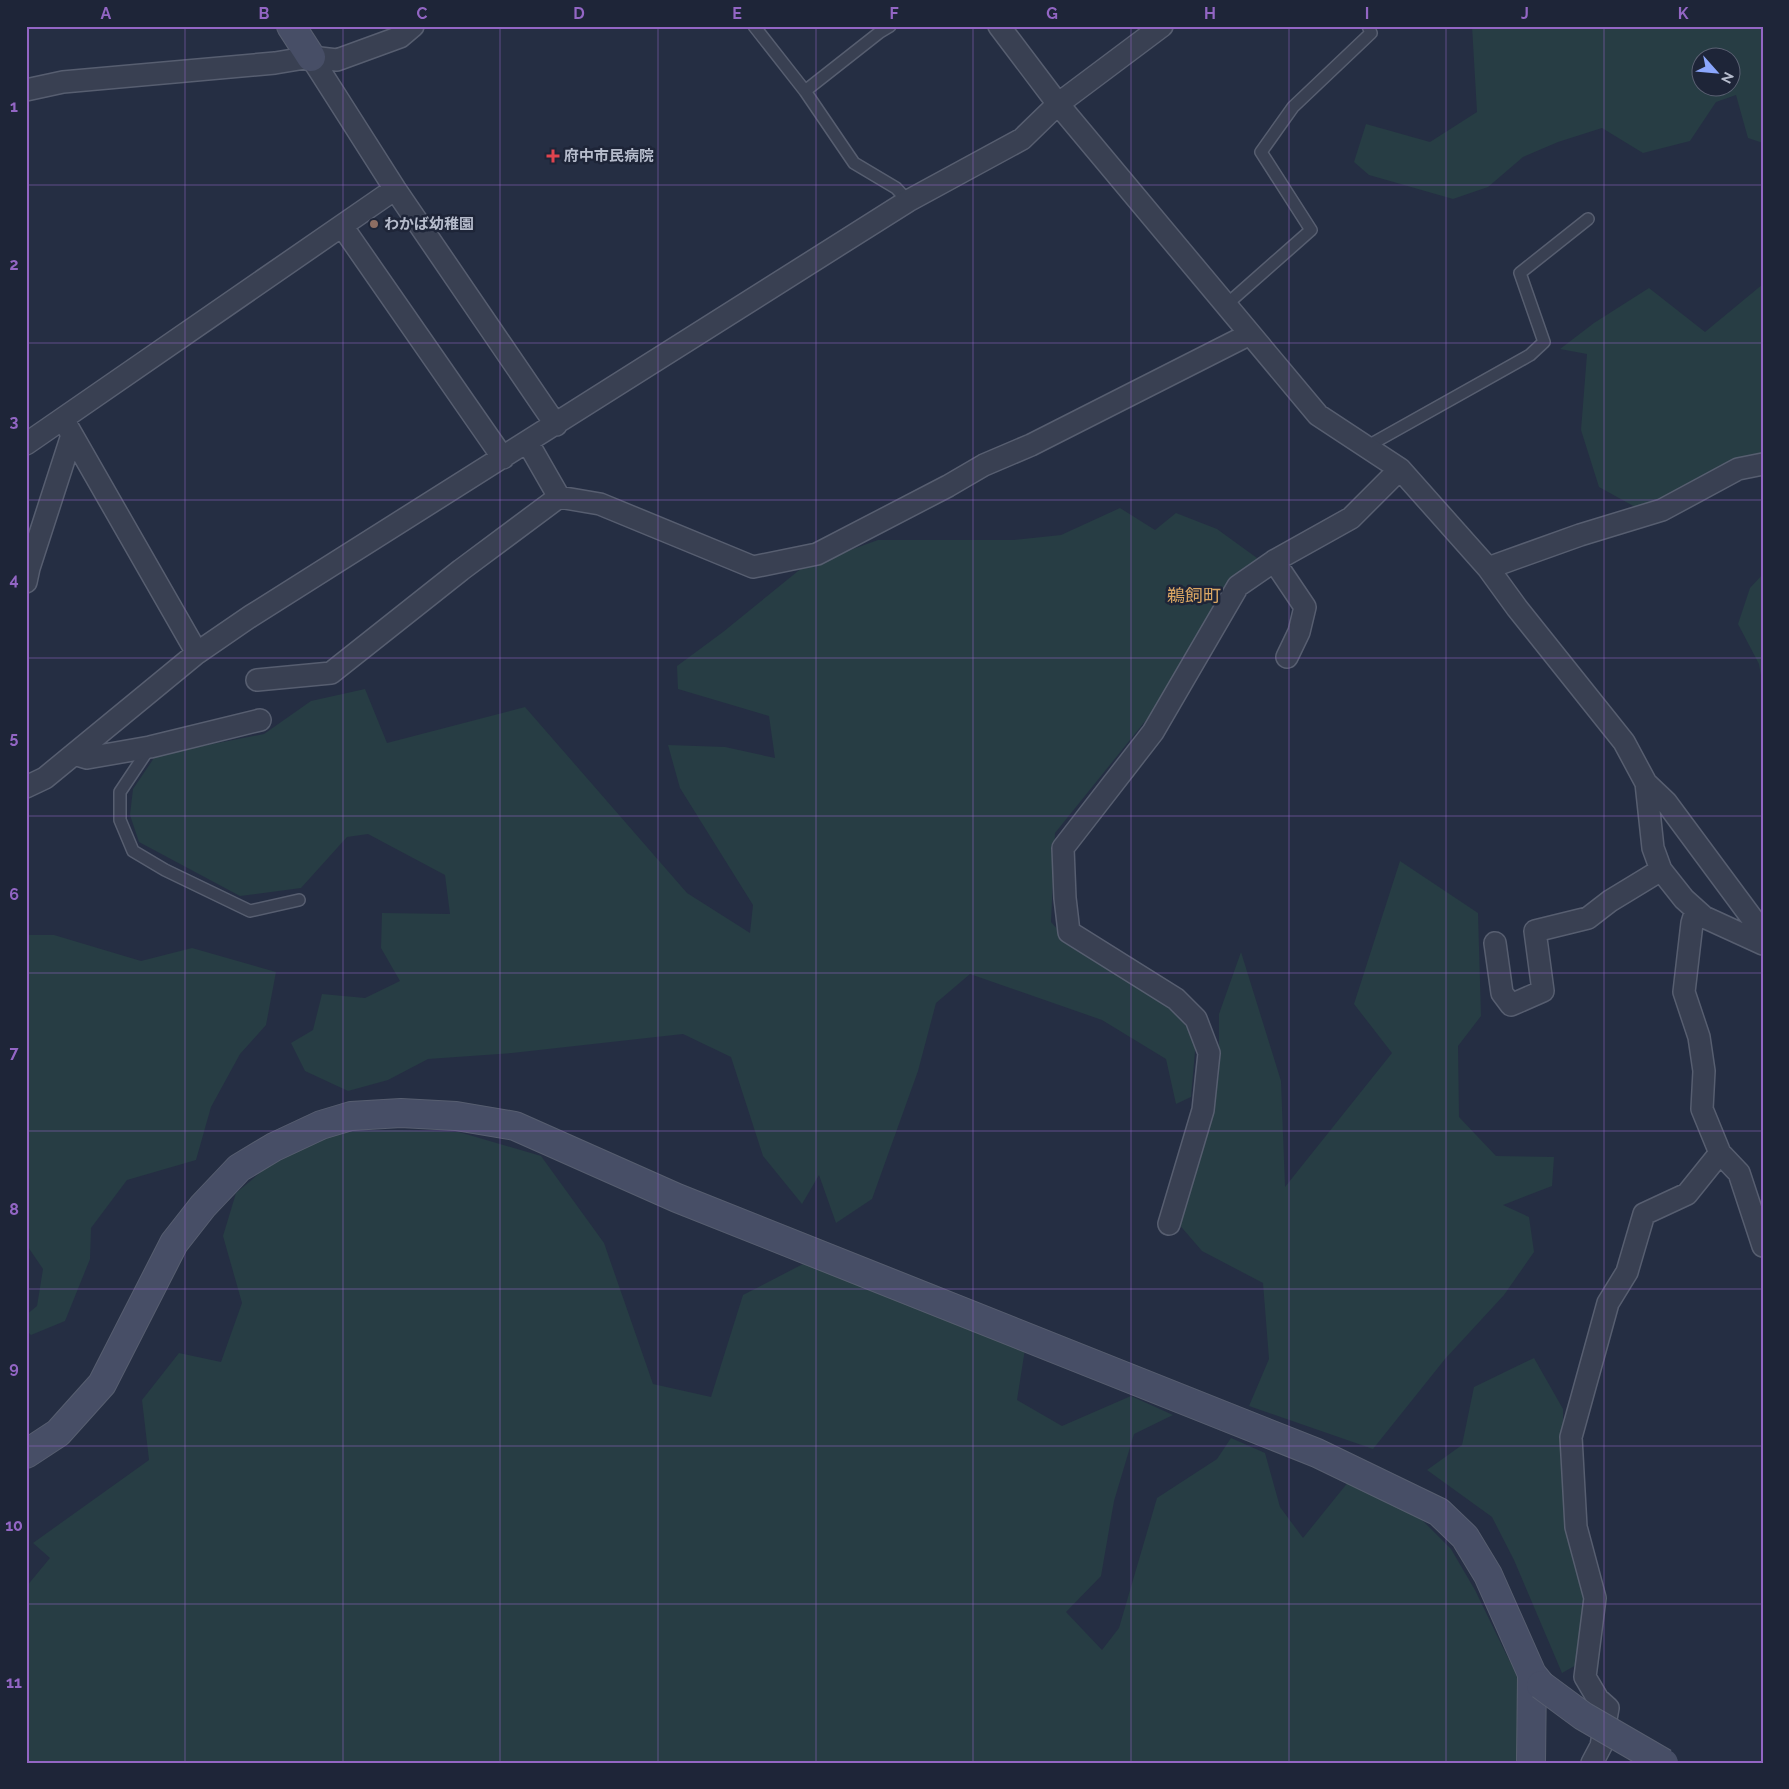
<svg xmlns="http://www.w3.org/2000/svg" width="1789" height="1789" viewBox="0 0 1789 1789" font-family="Raleway,'Noto Sans JP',sans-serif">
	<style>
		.green { fill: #273d44; fill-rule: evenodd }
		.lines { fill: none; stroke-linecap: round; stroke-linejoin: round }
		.lane-casing { stroke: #575e70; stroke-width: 14 }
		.street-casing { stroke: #575e70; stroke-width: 24 }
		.secondary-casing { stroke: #575e70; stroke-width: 30 }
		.lane { stroke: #394052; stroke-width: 11 }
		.street { stroke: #394052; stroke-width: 21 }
		.secondary { stroke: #474e66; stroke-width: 28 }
		.secondary-bridge-casing { stroke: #575e70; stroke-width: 30; stroke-linecap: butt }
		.secondary-bridge { stroke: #474e66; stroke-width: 28 }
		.grid { fill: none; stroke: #9366c4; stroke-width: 1; stroke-opacity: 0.55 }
		.health-dot { fill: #e0444e; stroke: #1e2538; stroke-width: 2 }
		.education-dot { fill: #8d6e63; stroke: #1e2538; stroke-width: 2 }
		.labels { text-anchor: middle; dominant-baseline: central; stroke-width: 5; stroke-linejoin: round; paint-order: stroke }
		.poi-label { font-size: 15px; font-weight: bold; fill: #b6bccc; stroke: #1e2538; text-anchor: start }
		.quarter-label { font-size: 18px; fill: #dba763; stroke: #1e2538 }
		.neatline { fill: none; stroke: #9366c4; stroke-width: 2 }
		.grid-label { font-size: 16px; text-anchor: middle; font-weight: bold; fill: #9366c4 }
	</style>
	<rect width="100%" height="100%" fill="#252e43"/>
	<path class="green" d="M 1472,26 L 1763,26 L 1763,143 L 1748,138 L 1736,95 L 1716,102 L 1690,141 L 1643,153 L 1602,128 L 1558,142 L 1523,157 L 1488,187 L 1453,199 L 1369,175 L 1354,162 L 1366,124 L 1430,142 L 1477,112 ZM 1702,58 L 1732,58 L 1732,88 L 1702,88 Z
		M 1763,284 L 1763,457 L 1693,489 L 1637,508 L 1599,487 L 1581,430 L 1587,354 L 1560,349 L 1594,323 L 1649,288 L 1705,332 Z
		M 1120,508 L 1155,530 L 1176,513 L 1217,529 L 1257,558 L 1219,601 L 1155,709 L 1055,833 L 1051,922 L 1073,947 L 1136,984 L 1173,1008 L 1196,1040 L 1191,1097 L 1176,1104 L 1166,1059 L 1102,1020 L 970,974 L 936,1003 L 918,1071 L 872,1199 L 836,1223 L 819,1175 L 802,1204 L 763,1156 L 731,1057 L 683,1034 L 512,1053 L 428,1059 L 388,1080 L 348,1091 L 305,1071 L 291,1043 L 313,1030 L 322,994 L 365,998 L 400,981 L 381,948 L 382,913 L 450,914 L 445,875 L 368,834 L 347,837 L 301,888 L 240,896 L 139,842 L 130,815 L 133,789 L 156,755 L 264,734 L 311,701 L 365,689 L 387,743 L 525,707 L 687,893 L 750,933 L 753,905 L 680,788 L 668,745 L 725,747 L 775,758 L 769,716 L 678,689 L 677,666 L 723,632 L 803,567 L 878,540 L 1014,540 L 1061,535 Z
		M 1763,574 L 1763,687 L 1759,664 L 1738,624 L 1750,588 Z
		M 1400,861 L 1478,913 L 1481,1016 L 1458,1046 L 1459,1117 L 1496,1156 L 1554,1157 L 1552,1186 L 1503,1205 L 1529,1217 L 1534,1252 L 1504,1295 L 1445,1359 L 1373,1449 L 1249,1406 L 1269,1359 L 1263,1283 L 1202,1251 L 1177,1222 L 1219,1075 L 1219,1014 L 1241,952 L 1281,1081 L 1285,1187 L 1392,1053 L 1354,1004 Z
		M 26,935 L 54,935 L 141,961 L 192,948 L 276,972 L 266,1025 L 240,1054 L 211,1107 L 196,1160 L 127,1180 L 91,1228 L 90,1259 L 65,1321 L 31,1335 L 26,1330 L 26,1315 L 37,1306 L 43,1269 L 26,1244 Z
		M 397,1130 L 459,1132 L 541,1156 L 604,1243 L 653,1384 L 711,1397 L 743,1295 L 803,1264 L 907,1299 L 1025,1349 L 1017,1400 L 1062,1426 L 1131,1396 L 1173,1415 L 1134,1434 L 1114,1501 L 1101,1576 L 1066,1612 L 1102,1650 L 1119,1628 L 1157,1498 L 1217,1459 L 1231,1438 L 1265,1453 L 1280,1507 L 1303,1538 L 1349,1481 L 1411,1509 L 1451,1549 L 1475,1590 L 1508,1658 L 1527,1691 L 1526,1763 L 39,1763 L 26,1761 L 26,1587 L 50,1558 L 33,1543 L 149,1460 L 142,1400 L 179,1353 L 221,1362 L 242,1303 L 223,1236 L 236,1193 L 274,1161 L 342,1131 Z
		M 1534,1358 L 1563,1409 L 1563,1453 L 1584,1595 L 1578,1664 L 1562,1673 L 1514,1560 L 1492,1517 L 1427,1470 L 1462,1445 L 1474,1387 Z"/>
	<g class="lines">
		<g class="lane-casing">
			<path id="lane" d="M 754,26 L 805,91 L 854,163 L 896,188 L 908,201
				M 805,91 L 880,32 L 890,26
				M 1226,305 L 1311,230 L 1261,152 L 1293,107 L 1371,33 L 1368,26
				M 1366,447 L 1530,355 L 1544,342 L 1520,273 L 1588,219
				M 150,747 L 120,792 L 120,820 L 133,851 L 165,870 L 250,911 L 299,900"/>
		</g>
		<g class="street-casing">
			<path id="street" d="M 999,26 L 1058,104 L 1318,415 L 1400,469 L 1488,568 L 1517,608 L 1624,742 L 1646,783 L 1666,802 L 1763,933
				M 311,57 L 395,189 L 556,425
				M 26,90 L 63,82 L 275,63 L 311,57 L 337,60 L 400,37 L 413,26
				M 342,226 L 503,458
				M 63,419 L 197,653
				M 528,443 L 559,497
				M 26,444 L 395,189
				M 1274,561 L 1305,607 L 1299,632 L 1287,657
				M 1488,568 L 1580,535 L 1662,510 L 1738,469 L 1763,464
				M 26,582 L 29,568 L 72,435
				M 257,680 L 331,673 L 461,570 L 559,497 L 600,504 L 753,567 L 817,554 L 948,486 L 984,465 L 1031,445 L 1250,334
				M 74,754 L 87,758 L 150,747 L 260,720
				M 1646,783 L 1653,848 L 1661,870 L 1684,899 L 1704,917 L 1763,944
				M 26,787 L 45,778 L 197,653 L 251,616 L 908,201 L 1022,139 L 1058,104 L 1162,26
				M 1696,910 L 1692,923 L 1684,992 L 1699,1037 L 1704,1071 L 1702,1109 L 1720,1153 L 1739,1173 L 1763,1246
				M 1495,943 L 1502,993 L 1511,1005 L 1543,991 L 1535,931 L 1588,918 L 1610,901 L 1661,870
				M 1169,1224 L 1203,1110 L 1209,1053 L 1196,1019 L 1176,999 L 1069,932 L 1065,898 L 1063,848 L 1153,732 L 1238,586 L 1274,561 L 1351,518 L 1400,469
				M 1592,1763 L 1601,1746 L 1608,1708 L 1598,1699 L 1585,1677 L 1595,1598 L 1576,1527 L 1571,1437 L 1608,1303 L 1627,1272 L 1644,1214 L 1687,1194 L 1720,1153"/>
		</g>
		<g class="secondary-casing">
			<path id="secondary" d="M 291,26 L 311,57
				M 26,1454 L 58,1433 L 102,1384 L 174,1243 L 203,1206 L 239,1168 L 274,1147 L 321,1125 L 351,1116 L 401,1113 L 456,1116 L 515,1126 L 677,1198 L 1317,1453 L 1439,1512 L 1465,1537 L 1488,1575 L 1532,1674 L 1541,1685
				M 1531,1763 L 1532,1674"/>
		</g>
		<use href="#lane" class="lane"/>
		<use href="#street" class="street"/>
		<use href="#secondary" class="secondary"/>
		<g class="secondary-bridge-casing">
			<path id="secondary-bridge" d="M 1541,1685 L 1583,1716 L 1664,1763"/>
		</g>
		<use href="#secondary-bridge" class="secondary-bridge"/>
	</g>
	<path class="grid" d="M 185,26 L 185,1763M 343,26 L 343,1763M 500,26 L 500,1763M 658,26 L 658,1763M 816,26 L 816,1763M 973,26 L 973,1763M 1131,26 L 1131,1763M 1289,26 L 1289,1763M 1446,26 L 1446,1763M 1604,26 L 1604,1763M 26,185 L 1763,185M 26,343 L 1763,343M 26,500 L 1763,500M 26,658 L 1763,658M 26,816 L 1763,816M 26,973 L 1763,973M 26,1131 L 1763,1131M 26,1289 L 1763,1289M 26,1446 L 1763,1446M 26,1604 L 1763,1604"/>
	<path class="health-dot" d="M550.5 148.5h5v5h5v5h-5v5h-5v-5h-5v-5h5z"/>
	<circle class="education-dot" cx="374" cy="224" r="5"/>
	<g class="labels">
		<g class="poi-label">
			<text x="564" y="156">府中市民病院</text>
			<text x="384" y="224">わかば幼稚園</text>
		</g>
		<g class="quarter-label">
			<text x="1194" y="595">鵜飼町</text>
		</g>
	</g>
	<rect width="1789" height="1789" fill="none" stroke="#1e2538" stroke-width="55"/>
	<g transform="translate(1716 72) rotate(117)"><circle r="24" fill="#1e2538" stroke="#5b6173"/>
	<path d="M0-4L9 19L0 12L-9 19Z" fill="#8ba7fd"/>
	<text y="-8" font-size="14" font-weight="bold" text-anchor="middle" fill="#b6bccc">N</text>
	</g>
	<rect x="28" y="28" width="1734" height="1734" class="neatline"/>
	<g class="grid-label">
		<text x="106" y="19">A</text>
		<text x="264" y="19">B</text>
		<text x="422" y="19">C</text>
		<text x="579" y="19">D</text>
		<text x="737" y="19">E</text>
		<text x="894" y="19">F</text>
		<text x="1052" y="19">G</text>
		<text x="1210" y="19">H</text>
		<text x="1367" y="19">I</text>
		<text x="1525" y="19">J</text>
		<text x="1683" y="19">K</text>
		<text x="14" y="112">1</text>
		<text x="14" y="270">2</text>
		<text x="14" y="427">3</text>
		<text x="14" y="585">4</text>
		<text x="14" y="743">5</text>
		<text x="14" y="900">6</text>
		<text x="14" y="1058">7</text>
		<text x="14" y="1215">8</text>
		<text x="14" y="1373">9</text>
		<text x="14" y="1531">10</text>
		<text x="14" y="1688">11</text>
	</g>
</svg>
